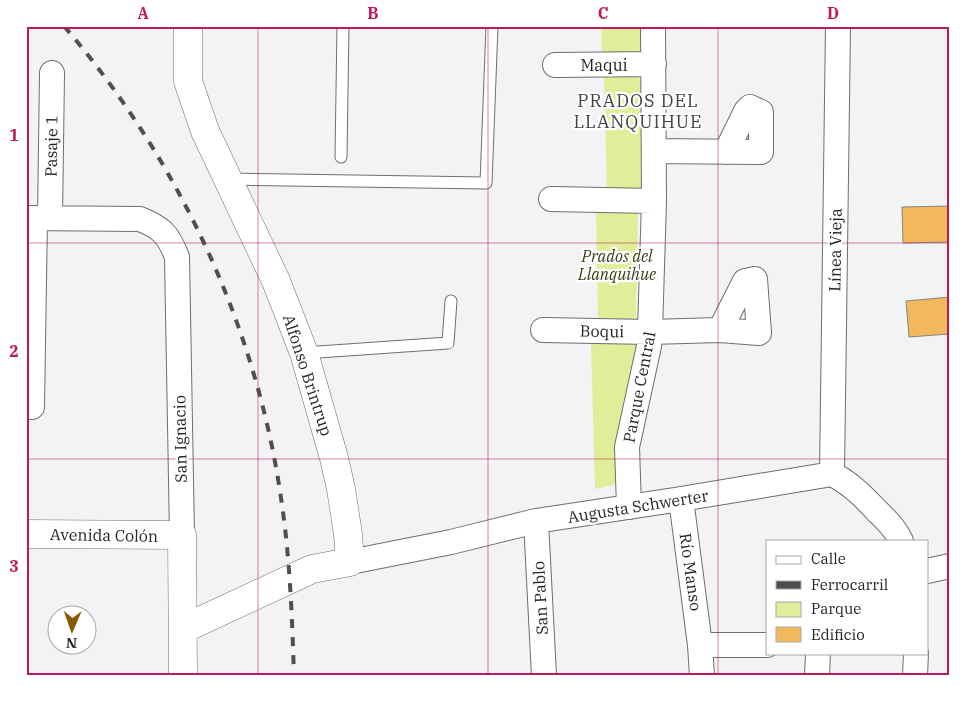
<svg xmlns="http://www.w3.org/2000/svg" width="976" height="702" viewBox="0 0 976 702" font-family="'IBM Plex Serif',serif">
	<style>
		.green { fill: #dfef99 }
		.building { fill: #f1b85c; stroke: #868584 }
		.lines { fill: none; stroke-linecap: round; stroke-linejoin: round }
		.lane-casing { stroke: #6d6e6f; stroke-width: 13 }
		.street-casing { stroke: #6d6e6f; stroke-width: 26 }
		.secondary-casing { stroke: #6d6e6f; stroke-width: 29 }
		.lane { stroke: #fff; stroke-width: 11 }
		.street { stroke: #fff; stroke-width: 24 }
		.secondary { stroke: #fff; stroke-width: 28 }
		.rail { stroke: #4f4f50; stroke-width: 4; stroke-dasharray: 9 9; stroke-linecap: butt }
		.grid { fill: none; stroke: #c2185b; stroke-width: 1; stroke-opacity: 0.55 }
		.labels { text-anchor: middle; dominant-baseline: central; stroke-width: 4.5; stroke-linejoin: round; paint-order: stroke }
		.street-label { font-size: 16px; fill: #252526; stroke: #fff }
		.park-label { font-size: 16px; font-style: italic; fill: #393f16; stroke: #fff }
		.neighbourhood-label { font-size: 18px; letter-spacing: 1px; fill: #424243; stroke: #fff }
		.neatline { fill: none; stroke: #c2185b; stroke-width: 2 }
		.grid-label { font-size: 16px; text-anchor: middle; font-weight: bold; fill: #c2185b }
	</style>
	<rect width="100%" height="100%" fill="#f2f3f4"/>
	<path class="green" d="M 601,26 L 643,26 L 643,51 L 633,59 L 602,58 Z
		M 604,75 L 638,77 L 643,84 L 644,187 L 627,194 L 607,191 Z
		M 596,210 L 638,210 L 636,320 L 629,327 L 598,325 Z
		M 591,343 L 639,344 L 622,407 L 619,479 L 613,485 L 595,489 Z"/>
	<path class="building" d="M 950,206 L 950,242 L 903,243 L 902,207 Z
		M 950,297 L 950,334 L 909,337 L 906,301 Z"/>
	<g class="lines">
		<g class="lane-casing">
			<path id="lane" d="M 341,157 L 343,26
				M 229,179 L 486,183 L 492,26
				M 304,353 L 448,343 L 451,301"/>
		</g>
		<g class="street-casing">
			<path id="street" d="M 555,65 L 654,64
				M 654,151 L 761,152 L 761,112 L 750,107 L 746,111 L 726,152
				M 551,199 L 654,201
				M 26,218 L 140,219 C 162,228 168,234 177,257 L 182,535
				M 50,218 L 52,73
				M 543,330 L 650,332 L 720,330 L 759,333 L 755,279 L 745,281 L 720,330
				M 32,407 L 35,218
				M 832,474 L 838,26
				M 681,499 L 700,645 L 702,676
				M 629,507 L 627,447 L 649,346 L 650,332 L 654,201 L 653,26
				M 536,521 L 544,676
				M 350,562 L 451,542 L 536,521 L 681,499 L 832,474 C 850,483 863,496 877,511 C 887,521 895,528 901,541
				M 927,571 L 950,566
				M 700,645 L 767,645
				M 817,676 L 818,653
				M 915,676 L 916,653"/>
		</g>
		<g class="secondary-casing">
			<path id="secondary" d="M 26,534 L 182,535 L 183,676
				M 183,629 L 312,569 L 350,562 L 348,534 L 341,489 L 334,458 L 304,353 L 276,281 L 205,131 L 188,81 L 188,26"/>
		</g>
		<use href="#lane" class="lane"/>
		<use href="#street" class="street"/>
		<use href="#secondary" class="secondary"/>
		<path class="rail" d="M 64,26 C 178,159 256,325 281,498 C 290,557 292,616 294,676"/>
	</g>
	<path class="grid" d="M 258,26 L 258,676M 488,26 L 488,676M 718,26 L 718,676M 26,243 L 950,243M 26,459 L 950,459"/>
	<g class="labels">
		<g class="street-label">
			<text x="604" y="65">Maqui</text>
			<text transform="translate(51 146) rotate(-89)">Pasaje 1</text>
			<text transform="translate(835 250) rotate(-89)">Línea Vieja</text>
			<text transform="translate(602 331) rotate(1)">Boqui</text>
			<text transform="translate(308 375) rotate(72)">Alfonso Brintrup</text>
			<text transform="translate(639 387) rotate(-79)">Parque Central</text>
			<text transform="translate(180 439) rotate(-91)">San Ignacio</text>
			<text transform="translate(638 506) rotate(-9)">Augusta Schwerter</text>
			<text transform="translate(104 535) rotate(1)">Avenida Colón</text>
			<text transform="translate(691 572) rotate(82)">Río Manso</text>
			<text transform="translate(540 598) rotate(-93)">San Pablo</text>
		</g>
		<g class="park-label">
			<text x="617" y="256">Prados del<tspan x="617" dy="18">Llanquihue</tspan></text>
		</g>
		<g class="neighbourhood-label">
			<text x="638" y="100">PRADOS DEL<tspan x="638" dy="21">LLANQUIHUE</tspan></text>
		</g>
	</g>
	<rect width="976" height="702" fill="none" stroke="#ffffff" stroke-width="55"/>
	<rect x="766" y="540" width="162" height="115" fill="#ffffff" stroke="#a8a8a8"/>
	<rect x="776" y="556" width="25" height="8" fill="#ffffff" stroke="#a8a8a8"/>
	<text x="811" y="564" font-size="15" fill="#252526">Calle</text>
	<rect x="776" y="581" width="25" height="8" fill="#4f4f50" stroke="#a8a8a8"/>
	<text x="811" y="590" font-size="15" fill="#252526">Ferrocarril</text>
	<rect x="776" y="602" width="25" height="15" fill="#dfef99" stroke="#a8a8a8"/>
	<text x="811" y="614" font-size="15" fill="#252526">Parque</text>
	<rect x="776" y="627" width="25" height="15" fill="#f1b85c" stroke="#a8a8a8"/>
	<text x="811" y="640" font-size="15" fill="#252526">Edificio</text>
	<g transform="translate(72 630) rotate(182)"><circle r="24" fill="#ffffff" stroke="#a8a8a8"/>
	<path d="M0-4L9 19L0 12L-9 19Z" fill="#895900"/>
	<text y="-8" font-size="14" font-weight="bold" text-anchor="middle" fill="#252526">N</text>
	</g>
	<rect x="28" y="28" width="920" height="646" class="neatline"/>
	<g class="grid-label">
		<text x="143" y="19">A</text>
		<text x="373" y="19">B</text>
		<text x="603" y="19">C</text>
		<text x="833" y="19">D</text>
		<text x="14" y="141">1</text>
		<text x="14" y="357">2</text>
		<text x="14" y="572">3</text>
	</g>
</svg>
